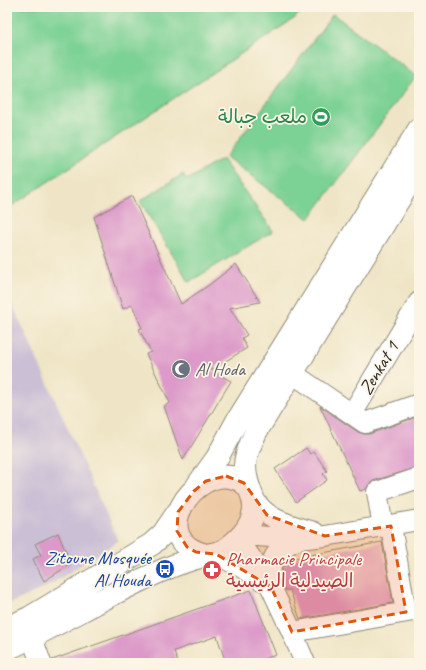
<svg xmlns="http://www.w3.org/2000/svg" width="426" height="670" viewBox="0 0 426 670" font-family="Caveat,'Playpen Sans Arabic',sans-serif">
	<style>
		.industrial { fill: #cbbfd5 }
		.green { fill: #7cd194; stroke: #547e60 }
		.building { fill: #dc99c9 }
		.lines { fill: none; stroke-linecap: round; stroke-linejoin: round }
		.minor-casing { stroke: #8d8878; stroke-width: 22 }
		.major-casing { stroke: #8d8878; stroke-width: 24 }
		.minor { stroke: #fff; stroke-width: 20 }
		.major { stroke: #fff; stroke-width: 22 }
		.marked { fill: #df570e; fill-opacity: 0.2; stroke: #df570e; stroke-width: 3; stroke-dasharray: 8 5; stroke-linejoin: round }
		.labels { text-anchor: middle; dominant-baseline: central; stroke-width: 3.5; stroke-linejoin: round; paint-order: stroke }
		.leisure-label { font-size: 19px; fill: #27864d; stroke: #fcf5e5; text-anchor: end }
		.street-label { font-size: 19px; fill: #2b2b2b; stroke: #fcf5e5 }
		.worship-label { font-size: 19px; fill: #5b616d; stroke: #fcf5e5; text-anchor: start }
		.transit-label { font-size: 19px; fill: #164399; stroke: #fcf5e5; text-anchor: end }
		.health-label { font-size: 19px; fill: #be3a42; stroke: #fcf5e5; text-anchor: start }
	</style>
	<rect width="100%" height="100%" fill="#fcf5e5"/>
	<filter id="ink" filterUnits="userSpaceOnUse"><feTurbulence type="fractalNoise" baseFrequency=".025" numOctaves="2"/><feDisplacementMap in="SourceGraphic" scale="8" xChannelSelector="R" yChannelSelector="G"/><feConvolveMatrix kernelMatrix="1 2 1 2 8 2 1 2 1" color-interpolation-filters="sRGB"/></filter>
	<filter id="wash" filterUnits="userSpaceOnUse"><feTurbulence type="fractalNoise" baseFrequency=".012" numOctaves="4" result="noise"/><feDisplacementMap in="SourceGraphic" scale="16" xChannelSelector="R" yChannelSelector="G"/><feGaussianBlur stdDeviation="0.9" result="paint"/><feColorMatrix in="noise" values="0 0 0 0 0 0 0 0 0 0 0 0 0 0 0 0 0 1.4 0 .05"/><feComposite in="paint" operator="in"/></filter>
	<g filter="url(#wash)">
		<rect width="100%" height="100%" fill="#efe5c6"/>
		<path class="industrial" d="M 7,292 L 118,541 L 48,586 L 7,605 Z"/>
		<path class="green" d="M 7,7 L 305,7 L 295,18 L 7,209 Z
			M 333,14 L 416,76 L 309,219 L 226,157 Z
			M 222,159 L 273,231 L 189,282 L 140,201 L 183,174 L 187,180 Z"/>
		<g id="blocks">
			<path class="building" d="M 132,196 L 181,304 L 209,285 L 236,264 L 260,302 L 230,308 L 247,335 L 242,338 L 247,348 L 211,370 L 231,381 L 183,460 L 164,406 L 170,403 L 146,354 L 151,352 L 139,329 L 142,328 L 132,305 L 123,309 L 94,217 Z
				M 320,406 L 358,432 L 364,434 L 369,434 L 419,416 L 419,467 L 373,481 L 369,484 L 366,489 L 360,491 Z
				M 306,448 L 310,454 L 314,452 L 327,471 L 323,474 L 327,480 L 296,502 L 275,469 Z
				M 58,533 L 71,564 L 44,581 L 33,559 L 41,555 L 35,544 Z
				M 382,542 L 393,603 L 300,619 L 290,590 L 285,590 L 282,583 L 282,569 L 290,559 Z
				M 251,590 L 276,655 L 250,663 L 226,663 L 217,636 L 174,651 L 178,663 L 52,663 L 52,660 Z"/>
		</g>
	</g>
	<g filter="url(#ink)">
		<use href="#blocks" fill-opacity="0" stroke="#8d8878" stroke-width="1"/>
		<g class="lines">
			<g class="minor-casing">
				<path id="minor" d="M 292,373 L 365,423 L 419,404
					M 352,414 L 419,302
					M 254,499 C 267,521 291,525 314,532
					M 391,526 L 406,612
					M 383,527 L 377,492 L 419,478
					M 241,535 L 299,539 L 325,536 L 419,520
					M 238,539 L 271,587 L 292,632 L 305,663
					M 216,554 L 245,569 L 261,580
					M 271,587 C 268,559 274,550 299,539
					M 292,632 L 419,610
					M 32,638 L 41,663"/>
			</g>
			<g class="major-casing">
				<path id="major" d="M 197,486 L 217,458 L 237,421 L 419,129
					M 250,490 C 241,466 245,455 256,432 L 419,167
					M 7,628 L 29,618 L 152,544 L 163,534 L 178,512
					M 7,649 C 59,625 108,594 161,571 C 174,565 189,560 203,556 C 211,553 219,554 226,549 C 244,536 261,516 251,493 C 249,486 241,480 234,478 C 195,465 143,540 206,555"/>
			</g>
			<use href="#minor" class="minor"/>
			<use href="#major" class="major"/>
		</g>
	</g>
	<path class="marked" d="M 226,476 L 244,483 L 267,515 L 325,536 L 391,526 L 406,612 L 292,632 L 271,587 L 216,554 L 196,552 L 187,547 L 177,531 L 178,512 L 194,491 L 206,481 Z"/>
	<defs>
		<g id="stadium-disc" transform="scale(1)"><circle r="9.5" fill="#2e9e5b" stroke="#fcf5e5"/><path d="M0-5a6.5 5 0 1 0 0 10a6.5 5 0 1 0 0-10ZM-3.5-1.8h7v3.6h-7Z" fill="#fff"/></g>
		<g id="mosque-disc" transform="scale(1)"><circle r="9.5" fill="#6b7280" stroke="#fcf5e5"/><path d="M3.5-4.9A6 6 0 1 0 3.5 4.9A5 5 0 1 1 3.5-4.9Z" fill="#fff"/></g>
		<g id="bus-disc" transform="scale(1)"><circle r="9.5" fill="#1a4fb4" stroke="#fcf5e5"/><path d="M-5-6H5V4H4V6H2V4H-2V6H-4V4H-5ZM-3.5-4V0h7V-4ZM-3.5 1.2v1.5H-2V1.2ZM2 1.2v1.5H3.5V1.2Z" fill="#fff"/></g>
		<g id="pharmacy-disc" transform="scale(1)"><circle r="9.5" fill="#e0444e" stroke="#fcf5e5"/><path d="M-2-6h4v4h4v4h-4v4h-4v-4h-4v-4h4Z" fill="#fff"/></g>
	</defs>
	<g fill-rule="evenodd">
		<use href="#stadium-disc" x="321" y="117"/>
		<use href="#mosque-disc" x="181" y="369"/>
		<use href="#bus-disc" x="165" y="569"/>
		<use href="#pharmacy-disc" x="212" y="570"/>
	</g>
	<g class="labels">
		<g class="leisure-label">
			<text x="307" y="117">ملعب جبالة</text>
		</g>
		<g class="street-label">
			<text transform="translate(379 368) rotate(-59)">Zenkat 1</text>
		</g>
		<g class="worship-label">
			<text x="195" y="369">Al Hoda</text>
		</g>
		<g class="transit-label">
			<text x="151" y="558">Zitoune Mosquée<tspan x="151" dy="22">Al Houda</tspan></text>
		</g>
		<g class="health-label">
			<text x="226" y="559">Pharmacie Principale<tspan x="226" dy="22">الصيدلية الرئيسية</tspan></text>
		</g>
	</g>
	<rect width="426" height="670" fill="none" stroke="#fcf5e5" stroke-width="24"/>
</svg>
